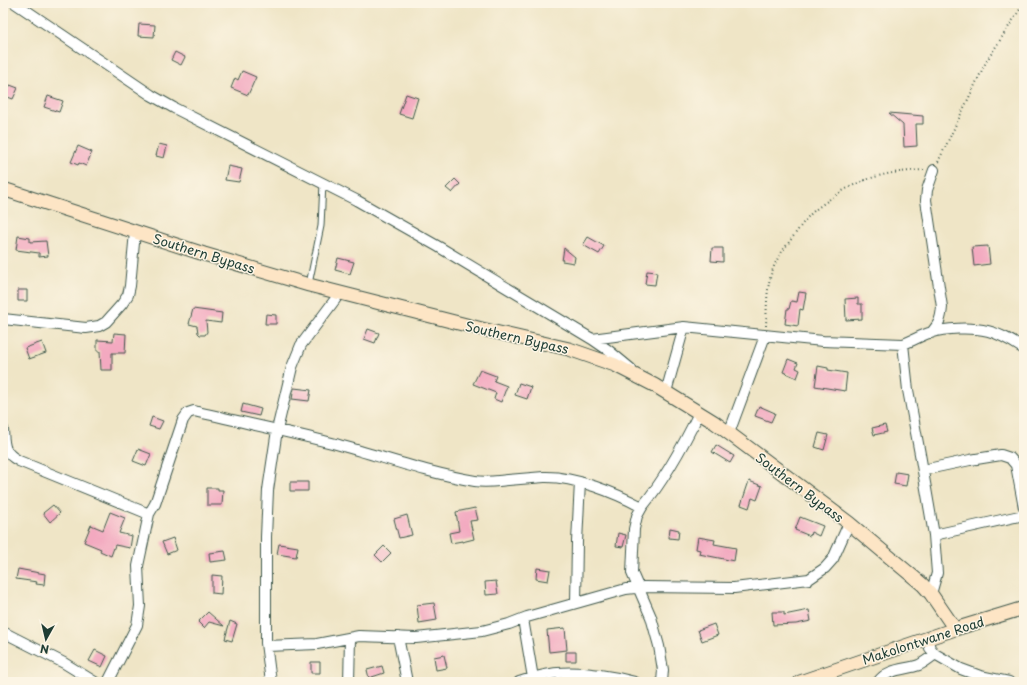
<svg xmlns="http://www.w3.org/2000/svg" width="1027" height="685" viewBox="0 0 1027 685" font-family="'Playpen Sans',sans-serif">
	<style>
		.building { fill: #f3a9c0 }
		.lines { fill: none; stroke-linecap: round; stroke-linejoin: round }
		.lane-casing { stroke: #3e564a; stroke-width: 7 }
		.street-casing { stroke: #3e564a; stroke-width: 12 }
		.secondary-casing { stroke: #3e564a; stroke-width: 15 }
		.path { stroke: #3e564a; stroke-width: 2; stroke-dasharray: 1 3; stroke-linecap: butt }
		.lane { stroke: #fff; stroke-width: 5 }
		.street { stroke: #fff; stroke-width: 10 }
		.secondary { stroke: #fde5c5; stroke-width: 13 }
		.labels { text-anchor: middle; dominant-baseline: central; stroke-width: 3; stroke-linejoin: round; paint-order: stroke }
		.street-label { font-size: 13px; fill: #1f3d34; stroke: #fcf5e5 }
	</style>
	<rect width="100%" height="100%" fill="#fcf5e5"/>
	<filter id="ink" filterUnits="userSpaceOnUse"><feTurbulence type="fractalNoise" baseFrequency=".025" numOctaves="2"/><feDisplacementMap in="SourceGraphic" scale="8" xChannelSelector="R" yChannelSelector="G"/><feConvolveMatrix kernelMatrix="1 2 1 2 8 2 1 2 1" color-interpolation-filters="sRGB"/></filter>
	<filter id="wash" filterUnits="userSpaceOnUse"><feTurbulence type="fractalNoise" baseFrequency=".012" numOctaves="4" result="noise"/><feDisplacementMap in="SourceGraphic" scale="16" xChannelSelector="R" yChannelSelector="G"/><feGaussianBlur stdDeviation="0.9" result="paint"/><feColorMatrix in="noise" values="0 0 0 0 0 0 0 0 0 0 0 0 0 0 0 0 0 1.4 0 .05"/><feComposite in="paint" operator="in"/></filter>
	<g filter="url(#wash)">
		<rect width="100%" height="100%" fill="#efe5c6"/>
		<g id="blocks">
			<path class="building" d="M 139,24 L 155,25 L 154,37 L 138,36 Z
				M 175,52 L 185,57 L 181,65 L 171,60 Z
				M 242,71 L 256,77 L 248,95 L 231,88 L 235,78 L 238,80 Z
				M 10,85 L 18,88 L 13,99 L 5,96 Z
				M 406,94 L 418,98 L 412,118 L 399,114 Z
				M 48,96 L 63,101 L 59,112 L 44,107 Z
				M 889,113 L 923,116 L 923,124 L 916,124 L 917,146 L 904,147 L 903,125 Z
				M 159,144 L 167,146 L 164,158 L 156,156 Z
				M 78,146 L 92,152 L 86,166 L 79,163 L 78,165 L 71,162 Z
				M 228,166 L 242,169 L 239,182 L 225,180 Z
				M 455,179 L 460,184 L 452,193 L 446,188 Z
				M 18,236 L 30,238 L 30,242 L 46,241 L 48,256 L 39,257 L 39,253 L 16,250 Z
				M 588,237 L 604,246 L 599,254 L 583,245 Z
				M 988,246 L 990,264 L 974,266 L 972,247 Z
				M 564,248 L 575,257 L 574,263 L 562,261 Z
				M 712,248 L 723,248 L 723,262 L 711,261 Z
				M 338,258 L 354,262 L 350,274 L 335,270 Z
				M 647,271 L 657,272 L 655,285 L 645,284 Z
				M 18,290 L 27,290 L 27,301 L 18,301 Z
				M 799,292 L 806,293 L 803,310 L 800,309 L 798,326 L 785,324 L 787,309 L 789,309 L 791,301 L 797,302 Z
				M 858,298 L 858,304 L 862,304 L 862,319 L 846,320 L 845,299 Z
				M 193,309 L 222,313 L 221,323 L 206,321 L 207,332 L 205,335 L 200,335 L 198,333 L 197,326 L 189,324 Z
				M 266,314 L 276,315 L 276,324 L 265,324 Z
				M 368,329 L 379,333 L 375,343 L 364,339 Z
				M 114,333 L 126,334 L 125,353 L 112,353 L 112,370 L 101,370 L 100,351 L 97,351 L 97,340 L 113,341 Z
				M 42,342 L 46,353 L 29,359 L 25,348 Z
				M 788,359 L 798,363 L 796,368 L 800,370 L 797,378 L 783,372 Z
				M 818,366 L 828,368 L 828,370 L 847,373 L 845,391 L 815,386 Z
				M 480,370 L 496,376 L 494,381 L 507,386 L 501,402 L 494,399 L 496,393 L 473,384 Z
				M 519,383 L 531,387 L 527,399 L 515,395 Z
				M 294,388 L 311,390 L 309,401 L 292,399 Z
				M 243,404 L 261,409 L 259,416 L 241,412 Z
				M 759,406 L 775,413 L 771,422 L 755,416 Z
				M 152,417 L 163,421 L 159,429 L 149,426 Z
				M 885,425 L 887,432 L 874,435 L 872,428 Z
				M 819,433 L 828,435 L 824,450 L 815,447 Z
				M 716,445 L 734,456 L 730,463 L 712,452 Z
				M 138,449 L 151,454 L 146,466 L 133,461 Z
				M 896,472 L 908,474 L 906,486 L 894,484 Z
				M 749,481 L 762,486 L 757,500 L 752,498 L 749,508 L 741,505 Z
				M 290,482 L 308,482 L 308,491 L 290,491 Z
				M 207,488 L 218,488 L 218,490 L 223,490 L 222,505 L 207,505 Z
				M 53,505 L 60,513 L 50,522 L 43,513 Z
				M 475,508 L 478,520 L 470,521 L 474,539 L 462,542 L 462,541 L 451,543 L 449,533 L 459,531 L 456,512 Z
				M 110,512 L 125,518 L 119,533 L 132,536 L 130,548 L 115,545 L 111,556 L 100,551 L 101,549 L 84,542 L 91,525 L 103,530 Z
				M 407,515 L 412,535 L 399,538 L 394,519 Z
				M 800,517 L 823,526 L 819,536 L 811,532 L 810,536 L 795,530 Z
				M 670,528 L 679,530 L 678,539 L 669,538 Z
				M 618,533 L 626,535 L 623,547 L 616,546 Z
				M 698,537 L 715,540 L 714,544 L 736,548 L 734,561 L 699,554 L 700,550 L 696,549 Z
				M 173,538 L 177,550 L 167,554 L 162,542 Z
				M 279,544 L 298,547 L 296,557 L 277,554 Z
				M 384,546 L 391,553 L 382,562 L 375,555 Z
				M 225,551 L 227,560 L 210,562 L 209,553 Z
				M 537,568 L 550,570 L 548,581 L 536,579 Z
				M 18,569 L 45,574 L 44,585 L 36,584 L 37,582 L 16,579 Z
				M 212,575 L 222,576 L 221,594 L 212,593 Z
				M 496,581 L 498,594 L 486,595 L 485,582 Z
				M 434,603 L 437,620 L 419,623 L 417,605 Z
				M 809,610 L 811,621 L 796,624 L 773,625 L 772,612 L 784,612 L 784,615 Z
				M 208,612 L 224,626 L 209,622 L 204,628 L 198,622 Z
				M 230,621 L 237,624 L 232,641 L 225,639 Z
				M 714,624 L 718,635 L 702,641 L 698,630 Z
				M 565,628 L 567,650 L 549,652 L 547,630 Z
				M 95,650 L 107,656 L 102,667 L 89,661 Z
				M 566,652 L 576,652 L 576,661 L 566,661 Z
				M 444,655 L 447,668 L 436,670 L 434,657 Z
				M 311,662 L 320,662 L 320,673 L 311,673 Z
				M 382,666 L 384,673 L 369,678 L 367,670 Z"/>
		</g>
	</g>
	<g filter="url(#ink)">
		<use href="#blocks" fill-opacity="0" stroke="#3e564a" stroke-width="1"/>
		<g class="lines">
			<g class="lane-casing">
				<path id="lane" d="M 309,284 L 321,226 L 323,183"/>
			</g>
			<g class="street-casing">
				<path id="street" d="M 15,3 L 151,95 L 174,108 L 356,200 L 439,247 L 592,339 L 608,350 L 631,369
					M 3,319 L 86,328 L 99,326 L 106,322 L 122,304 L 128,295 L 130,286 L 135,232
					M 931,333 C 939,324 941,319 942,307 L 926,200 L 927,190 L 934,170
					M 592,339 L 684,327 L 823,341 L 903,344
					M 666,392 L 684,327
					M 3,429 C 4,446 3,452 19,461 L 149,514
					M 729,433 L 765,336
					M 923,470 L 970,460 L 1001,455 L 1010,458 L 1016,465 L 1024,508
					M 642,507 L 637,516 L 634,529 L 632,573 L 651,617 L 659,646 L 663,670 L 662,682
					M 934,535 L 1024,515
					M 931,594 L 937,573 L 934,535 L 920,454 L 908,390 L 903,344 C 912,341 920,336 929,333 C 946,328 971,327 988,331 C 1001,334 1013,342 1024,349
					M 576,603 L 577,542 L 580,482
					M 523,619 L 533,678
					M 3,632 L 64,663 L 95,682
					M 398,637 L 407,682
					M 927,638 L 930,648 L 935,654 L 961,669 L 980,676 L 1009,682
					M 267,646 L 317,644 L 359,636 L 416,638 L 482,631 L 509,624 L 527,617 L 626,589 L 644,587 L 734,588 L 809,579 L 825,568 L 833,559 L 849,523
					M 108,682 L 137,625 L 140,606 L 138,566 L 149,514 L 155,504 L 183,420 L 188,413 L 194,411 C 240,422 286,431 332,443 C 380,456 427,473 475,481 C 486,483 497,481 508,480 C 520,479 532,478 544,477 C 574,476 616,493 642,507 C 665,479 683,446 699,413
					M 271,682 L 266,643 L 266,537 L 268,490 L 277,430 L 292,367 L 301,345 L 340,293
					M 349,682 L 350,638
					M 519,682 C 532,678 545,674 558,673 C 584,671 611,676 635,682
					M 878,682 C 888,668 905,670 919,665 C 925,662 930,658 935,654"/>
			</g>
			<g class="secondary-casing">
				<path id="secondary" d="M 3,189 L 204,254 L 309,285 L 482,329 L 569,349 L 615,365 L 654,385 L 714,422 L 849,523 L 923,585 L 931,594 L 955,629
					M 800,682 L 955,629 L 1024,608"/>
			</g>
			<path class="path" d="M 938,162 L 986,62 L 1024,3
				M 766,326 C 767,308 766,286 773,269 C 777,257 785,248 792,238 C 799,229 805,219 813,212 C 818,207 825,203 830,199 C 862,177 886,172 924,170"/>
			<use href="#lane" class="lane"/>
			<use href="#street" class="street"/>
			<use href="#secondary" class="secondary"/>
		</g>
	</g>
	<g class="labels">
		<g class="street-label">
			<text transform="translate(204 253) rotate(17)">Southern Bypass</text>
			<text transform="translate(517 337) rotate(13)">Southern Bypass</text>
			<text transform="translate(800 487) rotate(37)">Southern Bypass</text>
			<text transform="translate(923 640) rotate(-18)">Makolontwane Road</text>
		</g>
	</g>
	<rect width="1027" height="685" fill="none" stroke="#fcf5e5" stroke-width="16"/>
	<g transform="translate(46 639) rotate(188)" stroke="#fcf5e5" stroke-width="3" paint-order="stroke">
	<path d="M0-3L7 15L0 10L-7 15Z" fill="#1f3d34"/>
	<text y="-6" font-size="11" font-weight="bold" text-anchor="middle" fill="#1f3d34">N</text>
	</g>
</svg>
